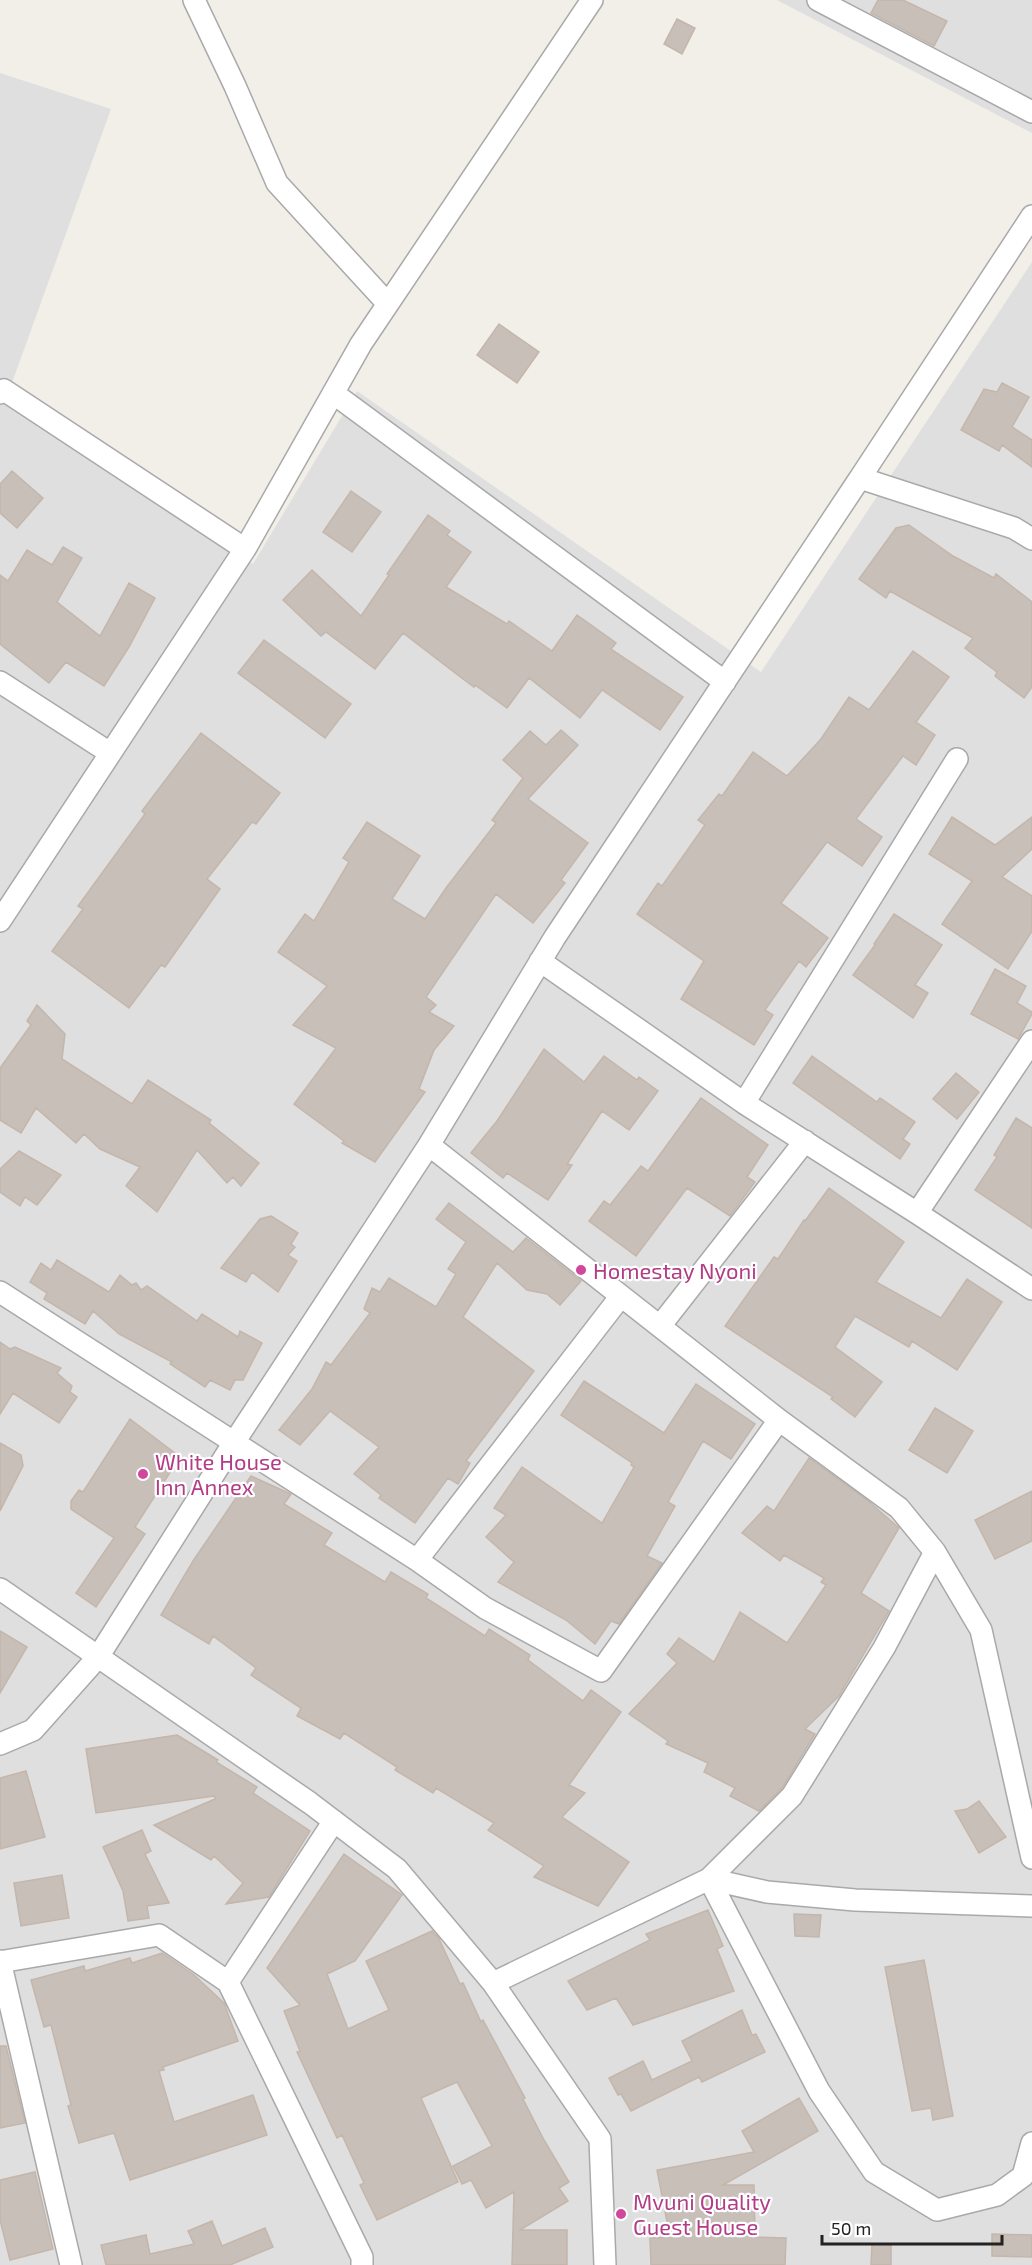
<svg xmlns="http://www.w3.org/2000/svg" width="1032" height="2265" viewBox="0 0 1032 2265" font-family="'Exo 2',sans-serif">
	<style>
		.residential { fill: #e0dfdf }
		.building { fill: #c7bfb8; stroke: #c4b6ab; stroke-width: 1.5 }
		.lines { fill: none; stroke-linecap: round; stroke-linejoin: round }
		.street-casing { stroke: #a9a9a9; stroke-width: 24 }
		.street { stroke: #fff; stroke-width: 21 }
		.hotel-dot { fill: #d1479c; stroke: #fff; stroke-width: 2 }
		.labels { text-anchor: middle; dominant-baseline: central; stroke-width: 4.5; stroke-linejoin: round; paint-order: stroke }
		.hotel-label { font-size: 22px; fill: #b23c85; stroke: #fff; text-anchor: start }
	</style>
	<rect width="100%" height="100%" fill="#f2efe9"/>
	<path class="residential" d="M 777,0 L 1032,0 L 1032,133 Z
		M 0,73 L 111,109 L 5,402 L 253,564 L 357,391 L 761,672 L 1032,262 L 1032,2265 L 0,2265 Z"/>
	<path class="building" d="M 878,0 L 903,0 L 947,21 L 934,46 L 871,13 Z
		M 677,19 L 695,28 L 682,54 L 664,44 Z
		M 499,324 L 539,352 L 517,383 L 477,355 Z
		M 1002,383 L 1029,397 L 1012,427 L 1032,440 L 1032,467 L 1002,445 L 999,451 L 961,430 L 984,389 L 997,392 Z
		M 12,471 L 43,498 L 17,528 L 0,513 L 0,484 Z
		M 351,491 L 381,512 L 352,552 L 323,532 Z
		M 428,515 L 450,531 L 447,535 L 471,552 L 446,587 L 507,624 L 509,621 L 552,651 L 577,615 L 616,643 L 611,649 L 683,697 L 660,730 L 602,690 L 580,718 L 529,678 L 507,708 L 475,685 L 474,687 L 459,676 L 403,633 L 375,669 L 326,632 L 321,636 L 283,600 L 312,570 L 361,616 L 389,575 L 387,574 Z
		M 909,525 L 953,556 L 994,578 L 996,574 L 1032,602 L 1032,687 L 1024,698 L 995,676 L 997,672 L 965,648 L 973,638 L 890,591 L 886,598 L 859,579 L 896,528 Z
		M 63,547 L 82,558 L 57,602 L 100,636 L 129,583 L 155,598 L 129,647 L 104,686 L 66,662 L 49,683 L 0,644 L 0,575 L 8,581 L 27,550 L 52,565 Z
		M 264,640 L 351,704 L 325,738 L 238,673 Z
		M 913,651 L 949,677 L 916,722 L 935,735 L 916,765 L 903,756 L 856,819 L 882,837 L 862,866 L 827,842 L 781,903 L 828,938 L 806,967 L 799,961 L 765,1010 L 773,1015 L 754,1045 L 681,999 L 704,961 L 637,914 L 658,883 L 662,886 L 705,825 L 698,820 L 719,794 L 722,796 L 753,752 L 787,776 L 821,739 L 849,697 L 869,710 Z
		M 561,730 L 578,745 L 528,799 L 588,843 L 561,880 L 565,883 L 533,923 L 496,894 L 426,997 L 436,1005 L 429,1012 L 454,1026 L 434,1050 L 419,1089 L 425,1092 L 375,1162 L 342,1143 L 344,1141 L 294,1104 L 336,1048 L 293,1025 L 327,986 L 278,952 L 305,914 L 314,921 L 349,862 L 343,858 L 367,822 L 420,856 L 392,899 L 425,919 L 446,888 L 496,823 L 492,820 L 523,778 L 503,760 L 530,731 L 546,745 Z
		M 201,733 L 280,793 L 256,824 L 252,822 L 207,879 L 220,889 L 165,967 L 161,965 L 129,1008 L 52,951 L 83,909 L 78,906 L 145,814 L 142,811 Z
		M 952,817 L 995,845 L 1032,817 L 1032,849 L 1002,877 L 1032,896 L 1032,931 L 1008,969 L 942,924 L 972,881 L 929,854 Z
		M 894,914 L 942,945 L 915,985 L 928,993 L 913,1018 L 853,975 L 875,945 L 874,944 Z
		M 995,969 L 1026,986 L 1017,1003 L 1032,1012 L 1032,1014 L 1018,1039 L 971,1014 Z
		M 37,1005 L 65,1034 L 62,1059 L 132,1104 L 148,1080 L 211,1120 L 209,1123 L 259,1163 L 241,1186 L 233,1177 L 227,1183 L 197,1150 L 157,1212 L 126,1186 L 140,1167 L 100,1149 L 84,1134 L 76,1143 L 36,1108 L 21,1133 L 0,1120 L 0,1068 L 31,1025 L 27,1021 Z
		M 544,1049 L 584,1082 L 604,1056 L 637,1080 L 639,1077 L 658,1091 L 629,1130 L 602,1111 L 567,1164 L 572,1165 L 548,1200 L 507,1173 L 503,1178 L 471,1153 L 497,1121 Z
		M 812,1056 L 877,1102 L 880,1098 L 915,1122 L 903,1139 L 910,1144 L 900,1159 L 793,1083 Z
		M 956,1073 L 979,1092 L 957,1119 L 933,1099 Z
		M 701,1098 L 768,1145 L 747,1177 L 755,1182 L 730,1216 L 687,1188 L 636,1256 L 589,1221 L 604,1201 L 610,1205 L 641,1166 L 648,1171 Z
		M 1016,1118 L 1032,1128 L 1032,1228 L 975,1190 L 997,1157 L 994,1155 Z
		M 19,1151 L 61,1175 L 37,1205 L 25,1197 L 20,1206 L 0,1192 L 0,1169 Z
		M 829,1188 L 904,1242 L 876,1282 L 941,1318 L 967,1279 L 1002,1302 L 957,1370 L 912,1341 L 909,1347 L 855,1316 L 835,1347 L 882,1382 L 855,1417 L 831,1399 L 833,1397 L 725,1326 L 774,1257 L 778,1259 L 804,1220 L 805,1221 Z
		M 449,1203 L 513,1252 L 526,1238 L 581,1281 L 560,1305 L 547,1294 L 527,1290 L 497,1263 L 463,1317 L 534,1371 L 466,1461 L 470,1463 L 458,1484 L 448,1478 L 415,1523 L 379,1498 L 381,1495 L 354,1474 L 379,1447 L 330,1411 L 300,1445 L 279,1430 L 312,1389 L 326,1362 L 331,1365 L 370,1313 L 364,1309 L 372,1288 L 380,1292 L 389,1278 L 436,1307 L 456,1274 L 448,1269 L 466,1242 L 436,1219 Z
		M 271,1216 L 298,1233 L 291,1244 L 295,1247 L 288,1255 L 297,1261 L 278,1292 L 252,1272 L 246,1282 L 221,1268 L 260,1219 Z
		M 57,1260 L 109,1292 L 120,1275 L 132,1285 L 136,1283 L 141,1290 L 147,1286 L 197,1321 L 202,1314 L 238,1337 L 240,1331 L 262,1343 L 243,1380 L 235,1380 L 230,1390 L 210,1380 L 205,1387 L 170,1364 L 172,1362 L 119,1334 L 93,1311 L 85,1324 L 44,1299 L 47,1293 L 30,1282 L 41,1263 L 51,1270 Z
		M 0,1342 L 10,1349 L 15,1347 L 61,1368 L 57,1373 L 72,1386 L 70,1392 L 77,1397 L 59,1423 L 13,1393 L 0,1414 Z
		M 584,1381 L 664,1433 L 696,1384 L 755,1424 L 731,1459 L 703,1441 L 668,1502 L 675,1506 L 647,1556 L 662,1563 L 619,1624 L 611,1621 L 595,1644 L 566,1620 L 498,1582 L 514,1562 L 486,1537 L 506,1515 L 494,1508 L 522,1467 L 602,1523 L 634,1467 L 631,1465 L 632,1463 L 561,1415 Z
		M 935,1408 L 973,1431 L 947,1473 L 909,1450 Z
		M 130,1419 L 180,1457 L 135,1527 L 145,1534 L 96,1607 L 76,1593 L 114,1538 L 71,1509 L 71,1501 L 79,1490 L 83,1492 Z
		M 0,1443 L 21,1455 L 23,1466 L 0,1511 Z
		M 809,1458 L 867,1500 L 899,1528 L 861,1593 L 889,1611 L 839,1696 L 805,1729 L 815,1734 L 782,1788 L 759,1811 L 730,1796 L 735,1788 L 704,1772 L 708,1763 L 666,1744 L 668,1741 L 629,1714 L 677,1663 L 667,1654 L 679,1638 L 714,1662 L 740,1612 L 787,1643 L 826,1585 L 821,1582 L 824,1578 L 784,1555 L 780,1561 L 742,1533 L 767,1506 L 774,1511 Z
		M 251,1476 L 291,1494 L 284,1504 L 332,1533 L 324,1545 L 385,1582 L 391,1572 L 428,1594 L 426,1598 L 485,1636 L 489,1629 L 530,1655 L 528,1660 L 583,1701 L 591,1690 L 621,1712 L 569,1785 L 585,1793 L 562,1817 L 629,1862 L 598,1906 L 534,1877 L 544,1866 L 488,1830 L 494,1823 L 436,1788 L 433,1793 L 395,1770 L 397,1767 L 344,1733 L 340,1739 L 297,1716 L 301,1708 L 251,1675 L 256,1668 L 213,1636 L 209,1644 L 161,1615 L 193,1561 Z
		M 1032,1491 L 1032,1541 L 995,1559 L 975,1520 Z
		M 0,1631 L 27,1647 L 0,1693 Z
		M 177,1735 L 218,1760 L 216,1762 L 257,1787 L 253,1793 L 310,1831 L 269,1897 L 226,1904 L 243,1883 L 214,1856 L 211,1860 L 154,1825 L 215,1799 L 214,1796 L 96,1813 L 86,1749 Z
		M 26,1771 L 45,1837 L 0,1849 L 0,1778 Z
		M 979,1801 L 1006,1837 L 979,1853 L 955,1811 L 967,1809 Z
		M 142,1830 L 151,1851 L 145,1854 L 169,1903 L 147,1906 L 149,1918 L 128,1921 L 123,1891 L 103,1847 Z
		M 344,1854 L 402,1895 L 355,1961 L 327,1974 L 348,2029 L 389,2010 L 366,1961 L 432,1931 L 439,1939 L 460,1984 L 463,1983 L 481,2022 L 483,2020 L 525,2098 L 523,2099 L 544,2140 L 569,2182 L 559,2188 L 568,2201 L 520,2230 L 567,2230 L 567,2265 L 512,2265 L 514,2192 L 486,2208 L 471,2180 L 462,2184 L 453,2166 L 492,2146 L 457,2082 L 421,2098 L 458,2182 L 377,2220 L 360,2185 L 364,2183 L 342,2135 L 337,2138 L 297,2052 L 300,2051 L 284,2011 L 300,2005 L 267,1968 Z
		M 62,1875 L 69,1918 L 21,1926 L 14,1883 Z
		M 708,1910 L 723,1946 L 717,1949 L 734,1991 L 633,2025 L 616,1998 L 587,2010 L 568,1981 L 650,1940 L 646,1934 Z
		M 794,1914 L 821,1915 L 819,1937 L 795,1936 Z
		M 162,1953 L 194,1975 L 224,2003 L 238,2041 L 163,2067 L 164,2070 L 159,2071 L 174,2122 L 253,2095 L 267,2135 L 130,2180 L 114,2133 L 79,2143 L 68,2106 L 71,2105 L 51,2025 L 44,2027 L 31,1980 L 84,1966 L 85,1971 L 130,1958 L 132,1963 Z
		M 924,1960 L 953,2116 L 933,2120 L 931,2108 L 912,2111 L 885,1967 Z
		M 742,2010 L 752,2035 L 756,2034 L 765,2052 L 702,2082 L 699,2077 L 631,2111 L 621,2094 L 618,2095 L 609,2078 L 643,2061 L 652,2080 L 692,2061 L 682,2041 Z
		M 0,2046 L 6,2046 L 25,2123 L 0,2128 Z
		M 799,2098 L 818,2131 L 723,2185 L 754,2185 L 755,2237 L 786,2238 L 785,2265 L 651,2265 L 650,2238 L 670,2237 L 657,2170 L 754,2152 L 742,2131 Z
		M 35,2172 L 53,2249 L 10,2260 L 0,2220 L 0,2180 Z
		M 212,2221 L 222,2246 L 265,2228 L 273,2247 L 230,2265 L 106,2265 L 101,2245 L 146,2235 L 150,2254 L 194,2244 L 188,2231 Z
		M 992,2234 L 1032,2235 L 1032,2257 L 992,2256 Z
		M 872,2244 L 891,2245 L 891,2265 L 871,2265 Z"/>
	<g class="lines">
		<g class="street-casing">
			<path id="street" d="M 194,0 L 235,86 L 277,183 L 388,304
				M 818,0 L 1032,112
				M 0,393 L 4,390 L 245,549
				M 333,393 L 725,682
				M 860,478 L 1032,216
				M 0,682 L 110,753
				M 0,921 L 245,549 L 361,344 L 592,0
				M 540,961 L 744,1103 L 917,1213 L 1032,1289
				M 744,1103 L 957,759
				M 429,1145 L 779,1420 L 899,1508 L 935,1552 L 981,1630 L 1032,1858
				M 917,1213 L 1032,1041
				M 0,1292 L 417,1560 L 485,1608 L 601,1671 L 779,1420
				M 660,1326 L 805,1141
				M 417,1560 L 621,1296
				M 0,1589 L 310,1803 L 397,1869 L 493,1983 L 600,2139 L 605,2265
				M 0,1744 L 33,1730 L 98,1657 L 233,1444 L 429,1145 L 555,937 L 860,478 L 1014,528 L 1032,539
				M 709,1879 L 819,2091 L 874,2172 L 937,2210 L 997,2195 L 1023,2176 L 1032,2143
				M 709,1879 L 767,1892 L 855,1900 L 1032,1906
				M 0,1961 L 71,2265
				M 0,1962 L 159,1935 L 228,1982 L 362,2257 L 362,2265
				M 228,1982 L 334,1821
				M 493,1983 L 709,1879 L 792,1796 L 884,1648 L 935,1552"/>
		</g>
		<use href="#street" class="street"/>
	</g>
	<g class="hotel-dot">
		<circle cx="581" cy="1270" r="6"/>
		<circle cx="143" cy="1474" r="6"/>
		<circle cx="621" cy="2214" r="6"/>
	</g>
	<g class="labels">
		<g class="hotel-label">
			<text x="593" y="1270">Homestay Nyoni</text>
			<text x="155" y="1461">White House<tspan x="155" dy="25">Inn Annex</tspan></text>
			<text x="633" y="2201">Mvuni Quality<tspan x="633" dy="25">Guest House</tspan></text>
		</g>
	</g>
	<path d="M822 2235v9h180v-9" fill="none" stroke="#222222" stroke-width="3"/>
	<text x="831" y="2235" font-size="18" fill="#222222" stroke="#ffffff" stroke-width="4.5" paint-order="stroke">50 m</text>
</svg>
